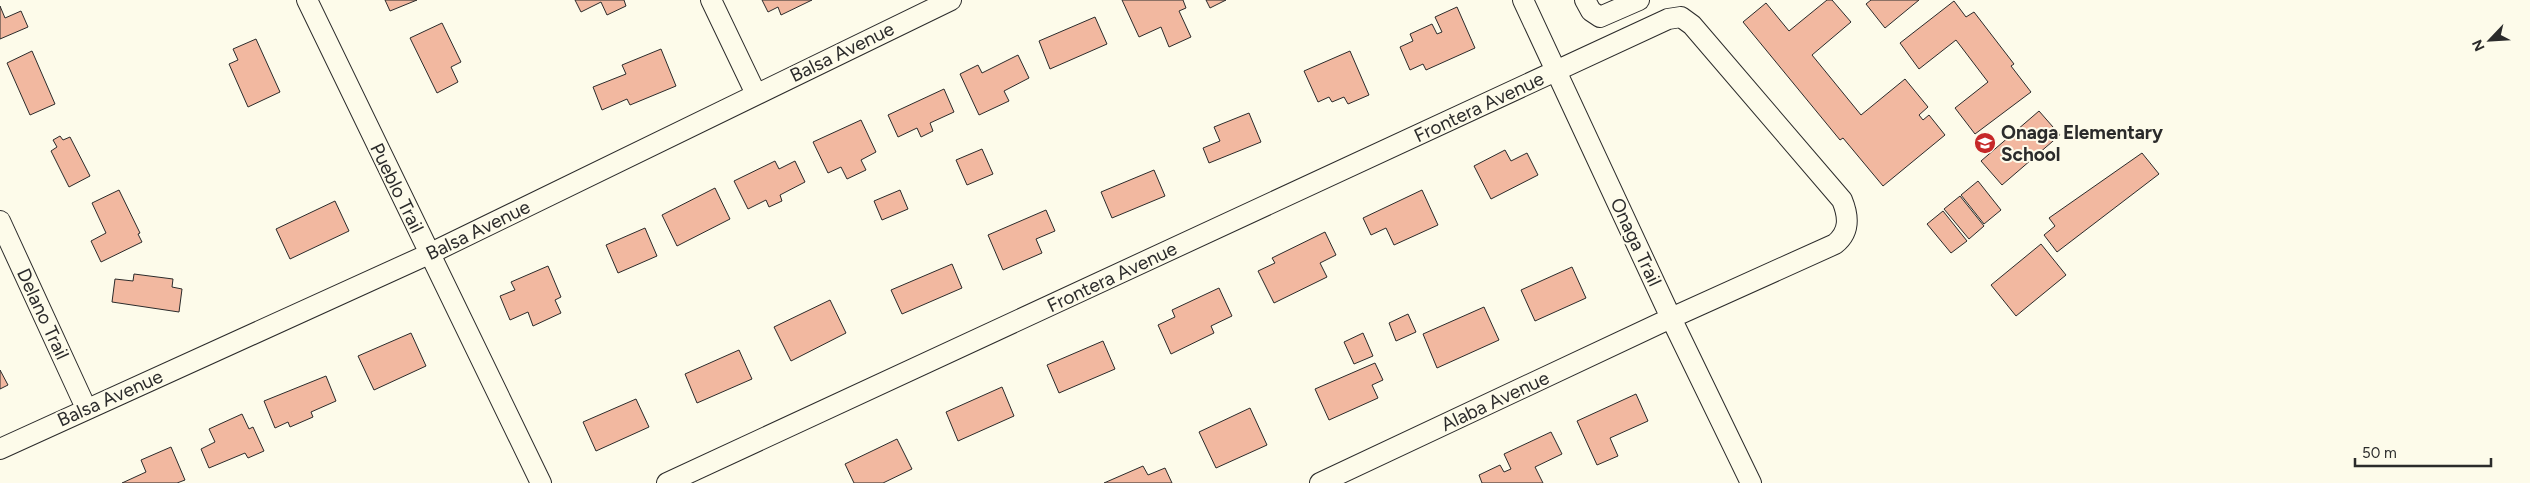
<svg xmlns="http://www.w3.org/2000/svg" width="2530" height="483" viewBox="0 0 2530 483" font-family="Figtree,sans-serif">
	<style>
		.building { fill: #f2b8a0; stroke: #2b2b2b }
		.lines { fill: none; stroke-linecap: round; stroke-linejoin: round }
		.minor-casing { stroke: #2b2b2b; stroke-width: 22 }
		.minor { stroke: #fdfbea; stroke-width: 20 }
		.labels { text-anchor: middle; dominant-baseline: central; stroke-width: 4; stroke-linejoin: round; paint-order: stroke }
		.street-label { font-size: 19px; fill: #2b2b2b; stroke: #fdfbea }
		.poi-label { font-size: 19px; font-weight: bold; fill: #2b2b2b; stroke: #fdfbea; text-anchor: start }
	</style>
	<rect width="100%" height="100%" fill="#fdfbea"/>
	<path class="building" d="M 385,0 L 417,0 L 390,11 Z
		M 575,0 L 624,0 L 626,6 L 607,15 L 601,2 L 581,12 Z
		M 762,0 L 812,0 L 781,15 L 778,7 L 768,12 Z
		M 1122,0 L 1183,0 L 1186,8 L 1179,11 L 1191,37 L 1169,47 L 1161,27 L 1139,37 Z
		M 1206,0 L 1226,0 L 1210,8 Z
		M 1827,0 L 1832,0 L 1851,22 L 1812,55 L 1861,115 L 1905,79 L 1928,107 L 1919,115 L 1923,120 L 1929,115 L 1945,135 L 1883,186 L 1843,138 L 1840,140 L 1743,22 L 1766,3 L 1789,31 Z
		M 1871,0 L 1919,0 L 1885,28 L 1866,4 Z
		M 1954,1 L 1966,17 L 1974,12 L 2014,64 L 2011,66 L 2031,92 L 1975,134 L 1955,108 L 1988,82 L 1956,40 L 1919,69 L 1900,43 Z
		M 0,6 L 5,18 L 21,11 L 28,27 L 0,39 Z
		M 1457,7 L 1475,48 L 1426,70 L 1423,64 L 1410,70 L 1400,47 L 1413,41 L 1410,34 L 1432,24 L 1437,34 L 1442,32 L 1435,17 Z
		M 1095,17 L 1107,44 L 1050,69 L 1039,41 Z
		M 442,23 L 461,62 L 451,67 L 458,82 L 437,93 L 410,38 Z
		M 256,39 L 280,92 L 248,107 L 229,64 L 238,60 L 233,49 Z
		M 661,49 L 676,86 L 630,105 L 627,99 L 602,110 L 593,87 L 626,74 L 622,65 Z
		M 32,51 L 55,104 L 30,115 L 7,63 Z
		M 1350,51 L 1369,95 L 1348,104 L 1344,97 L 1332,102 L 1329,97 L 1318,102 L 1304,71 Z
		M 1018,55 L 1029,78 L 1004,91 L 1009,101 L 979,115 L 960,74 L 978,65 L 982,73 Z
		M 944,89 L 954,112 L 930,123 L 933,131 L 921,137 L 917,128 L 898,137 L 888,115 Z
		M 2039,111 L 2060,135 L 2002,185 L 1981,161 Z
		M 1249,113 L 1261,142 L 1209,163 L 1203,148 L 1220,141 L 1214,127 Z
		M 861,120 L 876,152 L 861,160 L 866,170 L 847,179 L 841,167 L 828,173 L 813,142 Z
		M 60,136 L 63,140 L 70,137 L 90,176 L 69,187 L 51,151 L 57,147 L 53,140 Z
		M 982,149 L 993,174 L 967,185 L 956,160 Z
		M 1505,150 L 1511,161 L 1527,153 L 1538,175 L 1491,199 L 1474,166 Z
		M 2142,153 L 2159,174 L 2057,252 L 2044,235 L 2055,226 L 2049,218 Z
		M 775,161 L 779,169 L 795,161 L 805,182 L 780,195 L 782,201 L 769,207 L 766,200 L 748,209 L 734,181 Z
		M 1154,170 L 1165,196 L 1112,218 L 1101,192 Z
		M 1978,181 L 2001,210 L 1984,224 L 1961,195 Z
		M 715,188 L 730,219 L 677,246 L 662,215 Z
		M 119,190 L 140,233 L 138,234 L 142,242 L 101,262 L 91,241 L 106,233 L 92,203 Z
		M 900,190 L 908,209 L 882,220 L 874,201 Z
		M 1422,190 L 1438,225 L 1394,245 L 1386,228 L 1371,235 L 1363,218 Z
		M 1960,196 L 1984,226 L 1969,239 L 1944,209 Z
		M 335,201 L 349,231 L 290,259 L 276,229 Z
		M 1046,210 L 1055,231 L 1036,239 L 1042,253 L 1003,270 L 988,235 Z
		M 1943,211 L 1967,241 L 1951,253 L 1927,224 Z
		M 645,228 L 657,256 L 618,273 L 606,245 Z
		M 1325,232 L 1336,255 L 1320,263 L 1327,277 L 1274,303 L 1258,271 L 1275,263 L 1272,258 Z
		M 2041,244 L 2066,275 L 2016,316 L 1991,285 Z
		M 952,264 L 962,288 L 902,314 L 891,290 Z
		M 548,266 L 561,297 L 555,300 L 561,313 L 533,326 L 528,312 L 510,320 L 500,296 L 515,290 L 511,282 Z
		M 1572,267 L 1586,298 L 1535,321 L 1521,290 Z
		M 134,274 L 173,279 L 172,287 L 182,289 L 179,312 L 112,302 L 115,279 L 133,281 Z
		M 1219,288 L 1232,316 L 1211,326 L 1214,333 L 1171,354 L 1158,325 L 1175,317 L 1172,310 Z
		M 830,300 L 846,333 L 791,361 L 774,327 Z
		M 1484,307 L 1499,340 L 1437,368 L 1423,334 Z
		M 1408,314 L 1416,332 L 1396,341 L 1389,323 Z
		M 411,333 L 426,366 L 374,390 L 358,356 Z
		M 1363,333 L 1373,356 L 1354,364 L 1344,342 Z
		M 1103,341 L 1115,369 L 1059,393 L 1047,365 Z
		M 739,350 L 752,379 L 697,403 L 685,374 Z
		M 1375,363 L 1383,380 L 1372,385 L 1378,398 L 1329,420 L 1315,389 Z
		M 0,370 L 8,385 L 0,389 Z
		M 326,376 L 336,401 L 311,412 L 313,417 L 290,427 L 288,422 L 275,428 L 264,401 Z
		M 1002,387 L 1014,416 L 958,441 L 946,412 Z
		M 1636,394 L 1648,421 L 1610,438 L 1618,456 L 1597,465 L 1577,421 Z
		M 636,399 L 649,427 L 596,451 L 583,422 Z
		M 1250,408 L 1267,445 L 1216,468 L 1199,432 Z
		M 242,414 L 249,429 L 253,427 L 264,451 L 248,458 L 245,453 L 209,468 L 201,449 L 215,442 L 209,429 Z
		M 1551,432 L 1562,454 L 1535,467 L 1543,483 L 1482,483 L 1479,475 L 1500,465 L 1504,472 L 1511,469 L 1504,454 Z
		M 897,439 L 912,469 L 883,483 L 854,483 L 845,464 Z
		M 171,447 L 185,480 L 177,483 L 122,483 L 146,472 L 141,460 Z
		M 1143,466 L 1148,475 L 1165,468 L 1172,483 L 1104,483 Z"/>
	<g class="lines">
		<g class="minor-casing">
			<path id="minor" d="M 307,0 L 541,483
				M 711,0 L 756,94
				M 1523,0 L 1671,318 L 1751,483
				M 1585,0 L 1591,11 L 1600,17 L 1639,0
				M 0,221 L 86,408
				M 0,449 L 429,254 L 951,0
				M 667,483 L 1668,19 L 1681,17 L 1692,25 L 1842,200 C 1849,217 1850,232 1835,244 L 1671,318 L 1320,483"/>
		</g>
		<use href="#minor" class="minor"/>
	</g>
	<defs>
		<g id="school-disc" transform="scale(1.125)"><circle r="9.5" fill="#c62828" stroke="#fdfbea"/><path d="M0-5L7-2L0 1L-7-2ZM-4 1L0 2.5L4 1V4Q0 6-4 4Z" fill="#fff"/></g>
	</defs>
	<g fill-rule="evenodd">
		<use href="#school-disc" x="1985" y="143"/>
	</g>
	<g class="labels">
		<g class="street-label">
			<text transform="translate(842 52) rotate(-26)">Balsa Avenue</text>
			<text transform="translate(1479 107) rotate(-25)">Frontera Avenue</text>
			<text transform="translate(397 188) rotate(64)">Pueblo Trail</text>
			<text transform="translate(478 230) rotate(-26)">Balsa Avenue</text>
			<text transform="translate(1636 242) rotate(65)">Onaga Trail</text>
			<text transform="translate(1112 277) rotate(-25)">Frontera Avenue</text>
			<text transform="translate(43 314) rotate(65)">Delano Trail</text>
			<text transform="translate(110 398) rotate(-24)">Balsa Avenue</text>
			<text transform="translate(1495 401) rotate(-25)">Alaba Avenue</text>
		</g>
		<g class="poi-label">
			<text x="2001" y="132">Onaga Elementary<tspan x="2001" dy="22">School</tspan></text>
		</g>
	</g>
	<g transform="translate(2490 40) rotate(245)" stroke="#fdfbea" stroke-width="4" paint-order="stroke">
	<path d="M0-4L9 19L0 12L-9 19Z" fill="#2b2b2b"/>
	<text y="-8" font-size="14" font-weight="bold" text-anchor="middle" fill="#2b2b2b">N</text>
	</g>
	<path d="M2355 458v8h136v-8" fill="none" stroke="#2b2b2b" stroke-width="2.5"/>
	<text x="2362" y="458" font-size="15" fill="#2b2b2b" stroke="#fdfbea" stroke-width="4" paint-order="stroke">50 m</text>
</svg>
